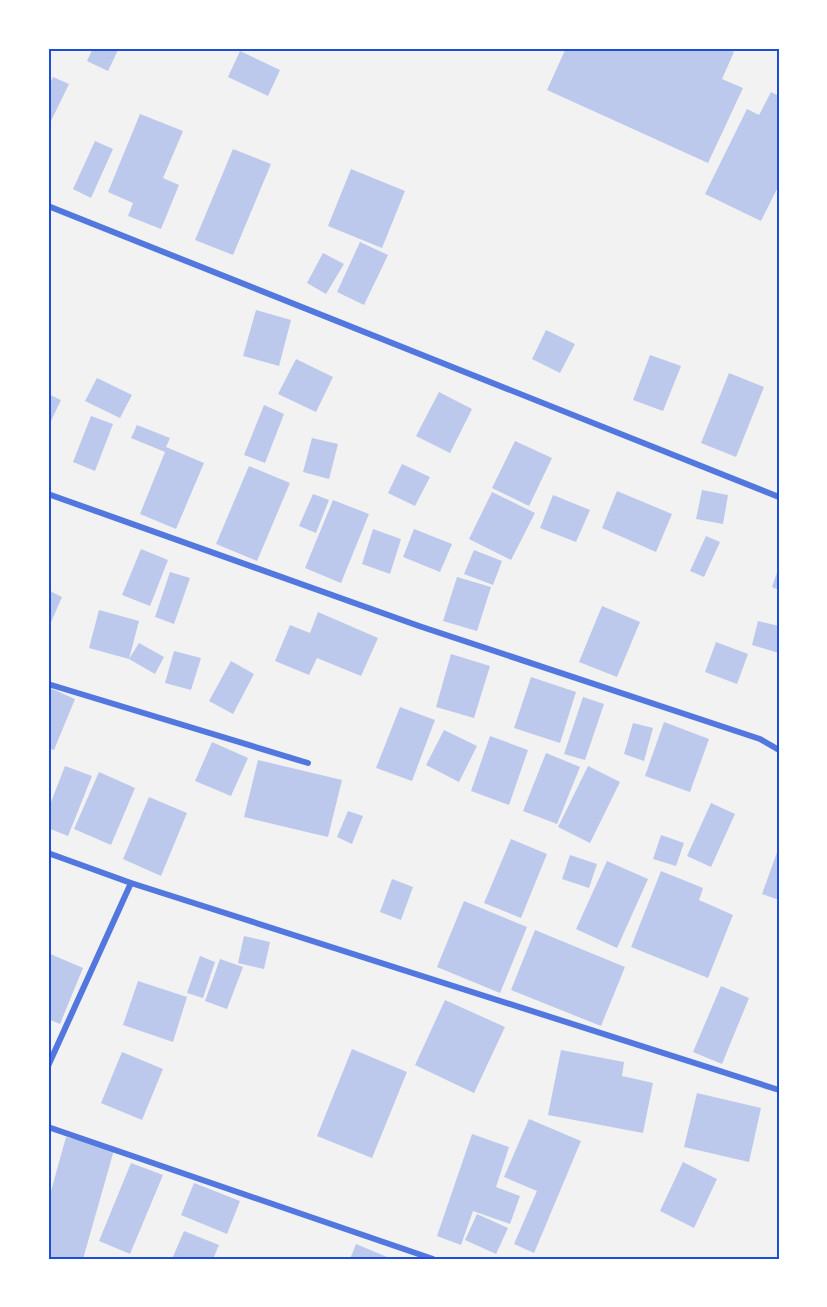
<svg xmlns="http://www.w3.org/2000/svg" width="827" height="1307" viewBox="0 0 827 1307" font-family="Roboto,sans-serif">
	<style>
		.building { fill: #bdc9ec }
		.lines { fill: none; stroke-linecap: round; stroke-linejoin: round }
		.minor { stroke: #5277de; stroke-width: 6 }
		.neatline { fill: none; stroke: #1d4ed8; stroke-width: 2 }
	</style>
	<rect width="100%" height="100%" fill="#f2f2f2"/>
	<path class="building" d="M 93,48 L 119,48 L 108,71 L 87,61 Z
		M 566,48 L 726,48 L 734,52 L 722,79 L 743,88 L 708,163 L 547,90 Z
		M 240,51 L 280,70 L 268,96 L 228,77 Z
		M 53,77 L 69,84 L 48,127 L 48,87 Z
		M 771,92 L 779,96 L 779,185 L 761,221 L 705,194 L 747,109 L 759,115 Z
		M 140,114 L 183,131 L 163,178 L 179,185 L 161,229 L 128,216 L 133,203 L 108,192 Z
		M 95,141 L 113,149 L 91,198 L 73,189 Z
		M 233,149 L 271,164 L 233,255 L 195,240 Z
		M 351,169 L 405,191 L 382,248 L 328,226 Z
		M 360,242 L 388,255 L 364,305 L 337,292 Z
		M 323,253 L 344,264 L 326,294 L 307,283 Z
		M 256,310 L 291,320 L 279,366 L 243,356 Z
		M 546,330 L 575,344 L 560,373 L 532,359 Z
		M 650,355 L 681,366 L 663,411 L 633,400 Z
		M 296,359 L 333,377 L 316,412 L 278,394 Z
		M 729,373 L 764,387 L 736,457 L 701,443 Z
		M 97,378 L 132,395 L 120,418 L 85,401 Z
		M 439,392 L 472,409 L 450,453 L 416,436 Z
		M 48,394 L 61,400 L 48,427 Z
		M 264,405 L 284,414 L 265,463 L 244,455 Z
		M 91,416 L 113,424 L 95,471 L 73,462 Z
		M 137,425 L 170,438 L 166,447 L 204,463 L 176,529 L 140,514 L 165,452 L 131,438 Z
		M 312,438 L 338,444 L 329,479 L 303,472 Z
		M 515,441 L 552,458 L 529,506 L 492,488 Z
		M 402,464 L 430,477 L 415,506 L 388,493 Z
		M 249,466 L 290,483 L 257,561 L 216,544 Z
		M 702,490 L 728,495 L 723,524 L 696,519 Z
		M 617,491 L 672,514 L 656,552 L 602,528 Z
		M 492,492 L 535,513 L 511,560 L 469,539 Z
		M 313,494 L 329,500 L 316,533 L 299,526 Z
		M 553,495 L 590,510 L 576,542 L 540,528 Z
		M 333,500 L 369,514 L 341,583 L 305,568 Z
		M 373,529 L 401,539 L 390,574 L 362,564 Z
		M 414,529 L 452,544 L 440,572 L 403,557 Z
		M 706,536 L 720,542 L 704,577 L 690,571 Z
		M 141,549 L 168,560 L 150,606 L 122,595 Z
		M 474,550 L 502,561 L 493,585 L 464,574 Z
		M 779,567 L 779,590 L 772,587 Z
		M 170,572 L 190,578 L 174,624 L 155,617 Z
		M 457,577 L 491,587 L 477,631 L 443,621 Z
		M 48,590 L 62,597 L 48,629 Z
		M 602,606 L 640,622 L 617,677 L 579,662 Z
		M 99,610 L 139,621 L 129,659 L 89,648 Z
		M 318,612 L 378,638 L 361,676 L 317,658 L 309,675 L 275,661 L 290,625 L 310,633 Z
		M 758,621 L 779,626 L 779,653 L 752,645 Z
		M 716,642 L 748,654 L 737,684 L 705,672 Z
		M 139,643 L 164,657 L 155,674 L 129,659 Z
		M 174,651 L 201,658 L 191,690 L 165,683 Z
		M 451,654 L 490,666 L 474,718 L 436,707 Z
		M 231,661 L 254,674 L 233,714 L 209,701 Z
		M 531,677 L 576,692 L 560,743 L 514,728 Z
		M 48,687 L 75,699 L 54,750 L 48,748 Z
		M 583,697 L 604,704 L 585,760 L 564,754 Z
		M 400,707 L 435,720 L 412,781 L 376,768 Z
		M 664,722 L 709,739 L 690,792 L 645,776 Z
		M 633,723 L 653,728 L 644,761 L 624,754 Z
		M 444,730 L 477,746 L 459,782 L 426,765 Z
		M 490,736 L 528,750 L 509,805 L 471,791 Z
		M 212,742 L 248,758 L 231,796 L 195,781 Z
		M 546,753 L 580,767 L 557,824 L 523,811 Z
		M 258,760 L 342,780 L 328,837 L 244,817 Z
		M 65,766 L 92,776 L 68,836 L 48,828 L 48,810 Z
		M 588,766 L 620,782 L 590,843 L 558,827 Z
		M 99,772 L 135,788 L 111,845 L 74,829 Z
		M 149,797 L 187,813 L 161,876 L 123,859 Z
		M 711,803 L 735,814 L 711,867 L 687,856 Z
		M 348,811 L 363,816 L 352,844 L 337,837 Z
		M 661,835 L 684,843 L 676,866 L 653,859 Z
		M 511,839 L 547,854 L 521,918 L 484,903 Z
		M 779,847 L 779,900 L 762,894 Z
		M 570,855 L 597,864 L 589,888 L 562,879 Z
		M 607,861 L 648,879 L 617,948 L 576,929 Z
		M 661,871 L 703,888 L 699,900 L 733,915 L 708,978 L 631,947 Z
		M 392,879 L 413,887 L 401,920 L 380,912 Z
		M 464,901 L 527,927 L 500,993 L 437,967 Z
		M 535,930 L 625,967 L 601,1026 L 511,990 Z
		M 244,936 L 270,942 L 264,969 L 238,963 Z
		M 48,953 L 83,968 L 60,1024 L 48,1019 Z
		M 200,956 L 215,962 L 203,998 L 187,993 Z
		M 220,959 L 243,967 L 227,1009 L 205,1001 Z
		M 138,981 L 187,997 L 173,1042 L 123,1025 Z
		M 721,986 L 749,998 L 722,1064 L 693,1052 Z
		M 445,1000 L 505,1027 L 474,1093 L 415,1065 Z
		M 352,1049 L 407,1072 L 372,1158 L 317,1136 Z
		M 561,1050 L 624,1062 L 622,1076 L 653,1083 L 643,1133 L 548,1115 Z
		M 122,1052 L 163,1069 L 142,1120 L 101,1103 Z
		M 697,1093 L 761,1108 L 749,1162 L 684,1147 Z
		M 529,1119 L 581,1141 L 534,1253 L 514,1244 L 537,1191 L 504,1177 Z
		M 472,1134 L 509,1147 L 496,1187 L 520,1196 L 510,1224 L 473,1211 L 461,1245 L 437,1236 Z
		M 66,1137 L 114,1150 L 83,1259 L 48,1259 L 48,1202 Z
		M 683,1162 L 717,1179 L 694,1228 L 660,1211 Z
		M 131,1163 L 163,1175 L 130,1254 L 99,1241 Z
		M 194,1183 L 240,1201 L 227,1234 L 181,1215 Z
		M 477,1214 L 508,1228 L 496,1254 L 465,1240 Z
		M 184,1231 L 219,1245 L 213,1259 L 172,1259 Z
		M 356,1244 L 392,1259 L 350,1259 Z"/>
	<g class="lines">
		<path class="minor" d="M 48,206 L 779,497
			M 48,494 L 419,626 L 760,739 L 779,750
			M 48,684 L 308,763
			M 48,853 L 131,883 L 779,1090
			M 48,1066 L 131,883
			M 48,1127 L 433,1259"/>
	</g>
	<rect width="827" height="1307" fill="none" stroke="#ffffff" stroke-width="99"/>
	<rect x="50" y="50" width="728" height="1208" class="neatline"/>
</svg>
